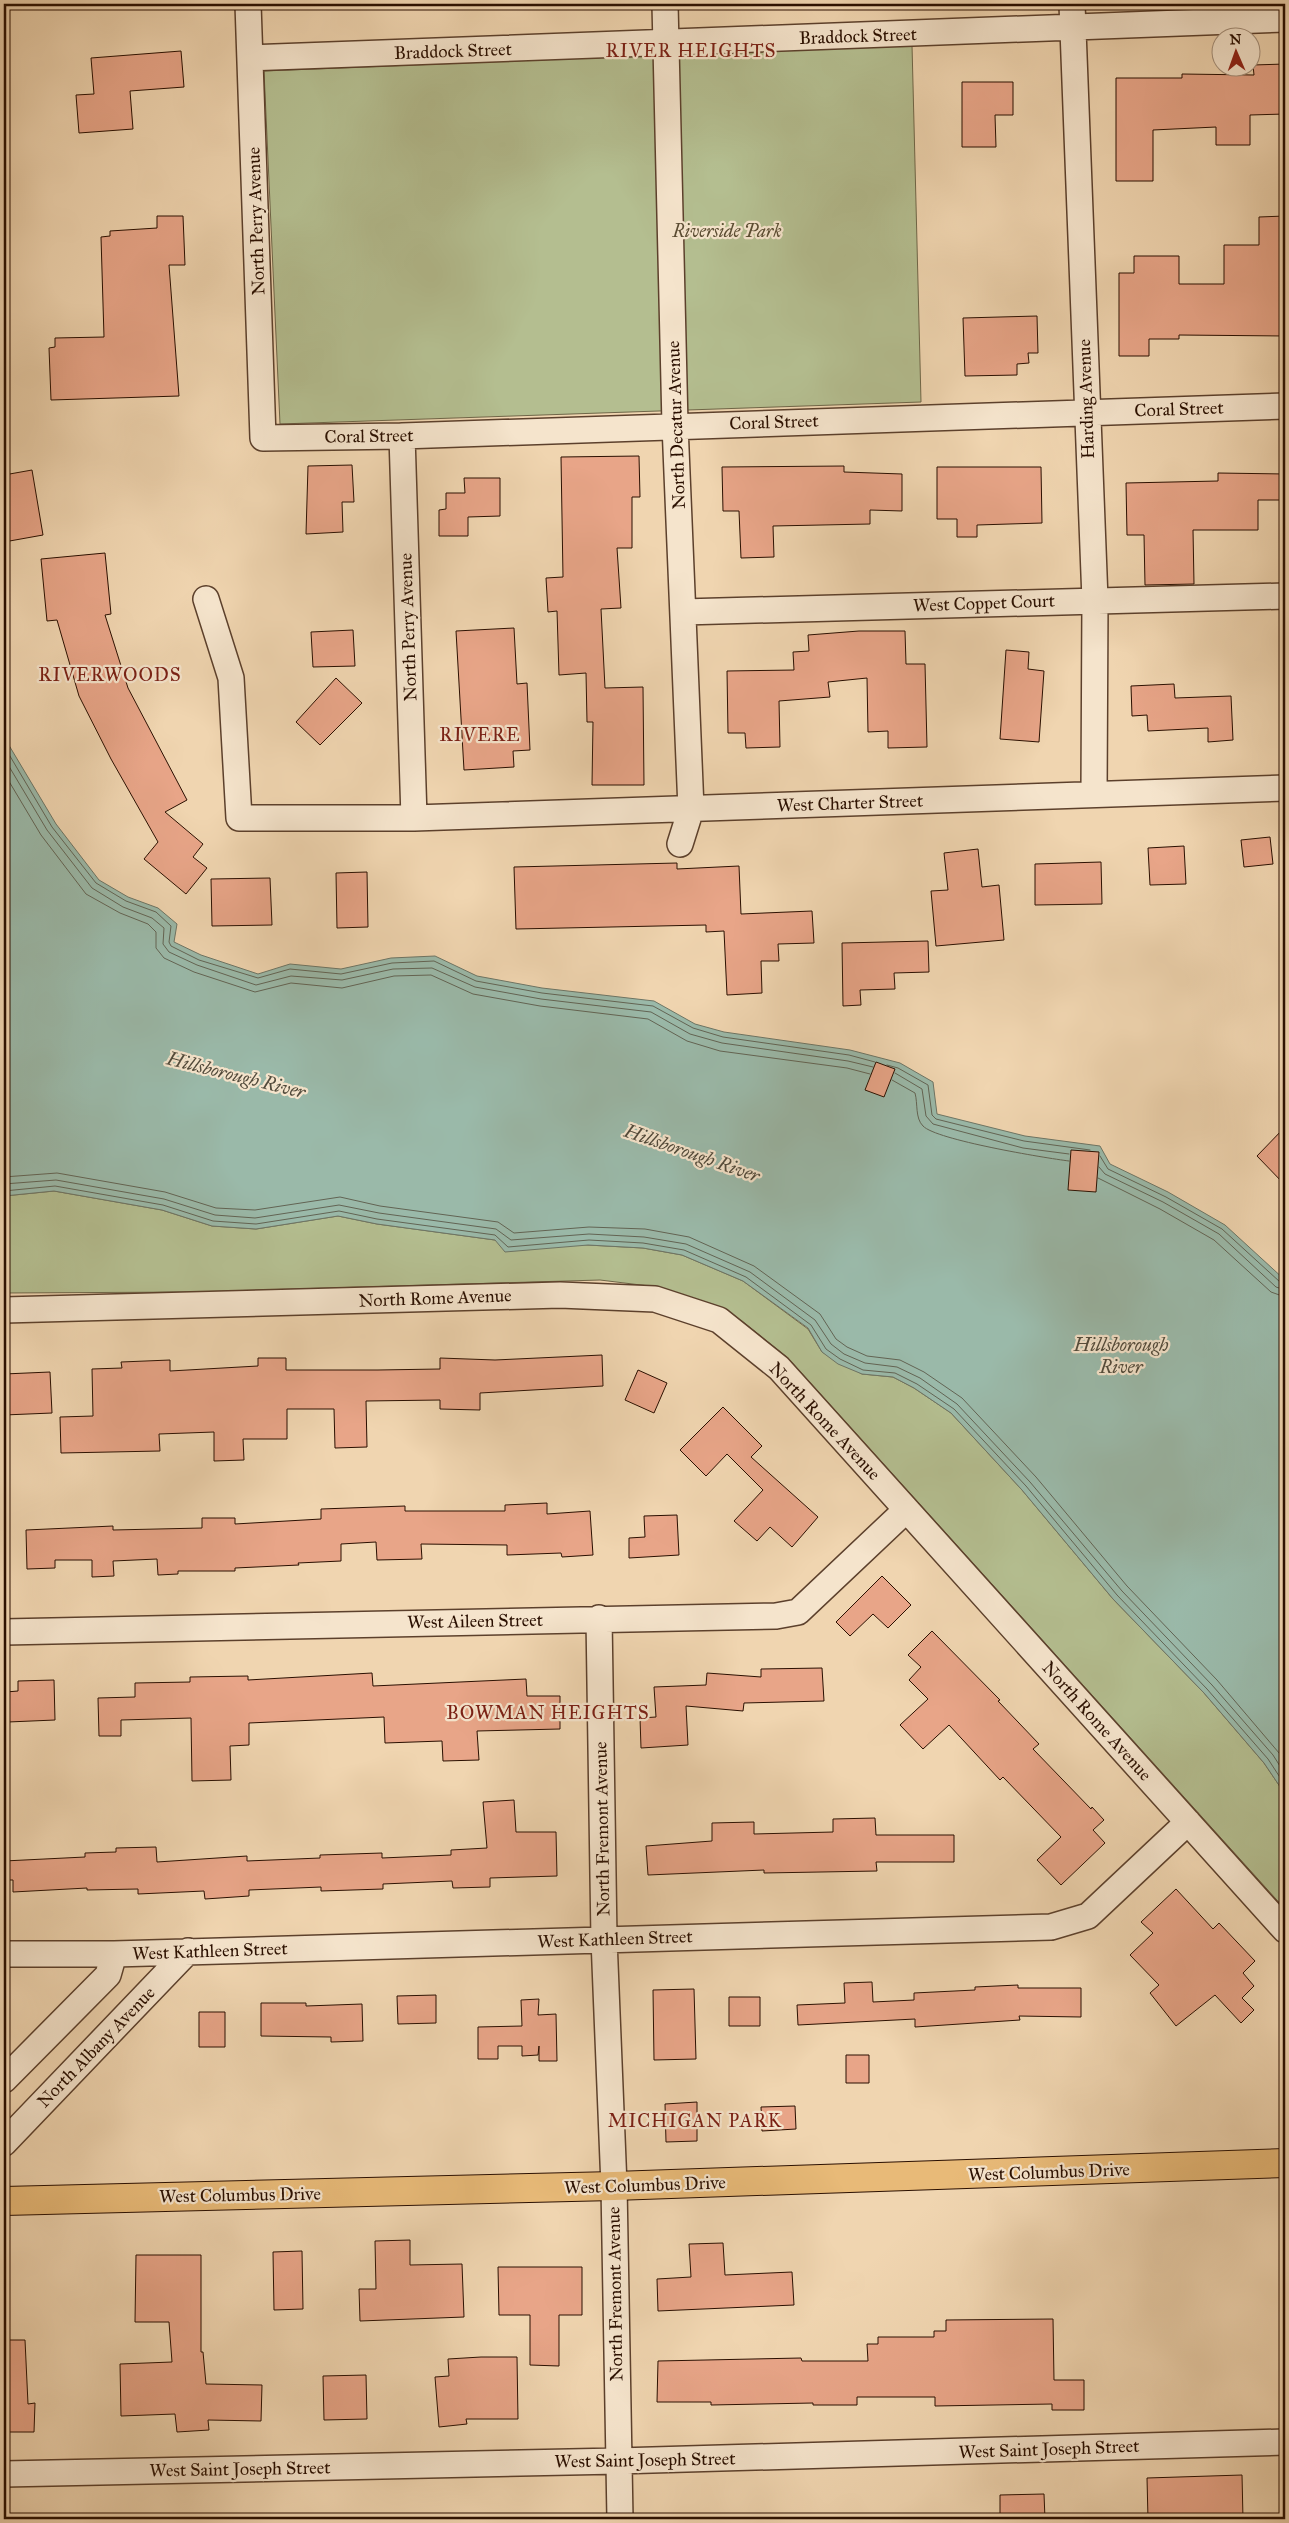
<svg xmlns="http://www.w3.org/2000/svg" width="1289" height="2523" viewBox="0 0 1289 2523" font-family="'IM FELL Great Primer',serif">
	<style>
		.green { fill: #b4be90; stroke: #6f6648 }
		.water { fill: #9ab9a9; stroke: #6d7565 }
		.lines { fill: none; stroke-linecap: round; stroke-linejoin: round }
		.shore { stroke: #626454; stroke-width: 1 }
		.building { fill: #e8a588; stroke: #2a0f00 }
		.minor-casing { stroke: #5c402c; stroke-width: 28 }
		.major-casing { stroke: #2a0f00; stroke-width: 30 }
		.minor { stroke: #f5e4cc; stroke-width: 25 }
		.major { stroke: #e8ba78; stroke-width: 28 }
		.labels { text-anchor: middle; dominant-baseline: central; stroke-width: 4.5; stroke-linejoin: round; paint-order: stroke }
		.street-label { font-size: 18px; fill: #2a0f00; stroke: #f5e4cc }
		.park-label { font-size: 18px; font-style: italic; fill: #5a4c32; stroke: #f5e4cc }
		.neighbourhood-label { font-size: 19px; letter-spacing: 1px; fill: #7a1f14; stroke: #f5e4cc }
		.water-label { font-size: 19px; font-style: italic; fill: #514a3b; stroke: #f5e4cc }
	</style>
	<rect width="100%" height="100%" fill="#f0d5b0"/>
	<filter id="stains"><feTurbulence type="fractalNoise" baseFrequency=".004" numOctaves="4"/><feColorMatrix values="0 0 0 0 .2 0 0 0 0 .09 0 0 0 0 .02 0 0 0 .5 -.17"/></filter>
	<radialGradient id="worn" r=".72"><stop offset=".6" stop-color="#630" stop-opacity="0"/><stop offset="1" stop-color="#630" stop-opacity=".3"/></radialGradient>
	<path class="green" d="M 912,45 L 921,402 L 280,424 L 264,71 Z
		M 54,1191 L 162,1210 L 212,1226 L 256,1229 L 338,1216 L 377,1224 L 495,1240 L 643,1248 L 682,1255 L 743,1281 L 808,1329 L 822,1352 L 862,1374 L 893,1377 L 914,1388 L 951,1413 L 1022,1490 L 1113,1599 L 1204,1693 L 1264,1763 L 1285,1794 L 1285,1909 L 788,1358 L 742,1321 L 696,1299 L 649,1286 L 600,1280 L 192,1292 L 4,1293 L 4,1196 Z"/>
	<path class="water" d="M 4,737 L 56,824 L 99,880 L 128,897 L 158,908 L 177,924 L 174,942 L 201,955 L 258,974 L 290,964 L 341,969 L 391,958 L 435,956 L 477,976 L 542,988 L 654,1001 L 695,1024 L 724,1032 L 850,1050 L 900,1063 L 933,1082 L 937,1114 L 1025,1136 L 1100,1146 L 1110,1164 L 1168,1192 L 1225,1225 L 1285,1280 L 1285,1794 L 1264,1763 L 1204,1693 L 1113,1599 L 1022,1490 L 951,1413 L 914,1388 L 893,1377 L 862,1374 L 838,1364 L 822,1352 L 808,1328 L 743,1281 L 682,1255 L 643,1248 L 588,1245 L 505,1252 L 495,1240 L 377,1224 L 338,1216 L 256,1229 L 212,1226 L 162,1210 L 54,1191 L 4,1196 Z"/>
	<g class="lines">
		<path class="shore" d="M 4,746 L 52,827 L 96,883 L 126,901 L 156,912 L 171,926 L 169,942 L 171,946 L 199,960 L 258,978 L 290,969 L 341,974 L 392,963 L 434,961 L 476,981 L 542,993 L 653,1006 L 693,1028 L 723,1037 L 849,1055 L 875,1062
			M 4,758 L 47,830 L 92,888 L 123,907 L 152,918 L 164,928 L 163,944 L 169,952 L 197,965 L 256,985 L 291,976 L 342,980 L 393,969 L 432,968 L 475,987 L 541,999 L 651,1012 L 690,1034 L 722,1043 L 848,1061 L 873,1067
			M 4,773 L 41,835 L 86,894 L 120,913 L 148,924 L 156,932 L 156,948 L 164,958 L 194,972 L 255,992 L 291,983 L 342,988 L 394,976 L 431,975 L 473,994 L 540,1006 L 648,1019 L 687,1041 L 720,1051 L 847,1068 L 870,1074
			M 887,1065 L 898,1068 L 928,1085 L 932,1115 L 936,1119 L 1024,1141 L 1090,1150
			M 895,1073 L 922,1089 L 926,1116 L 933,1124 L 1023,1148 L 1069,1154
			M 892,1080 L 915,1093 C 918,1104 915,1118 923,1126 C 936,1140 1045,1158 1069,1161
			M 1100,1156 L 1108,1169 L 1166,1197 L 1222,1229 L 1280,1282 L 1285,1283
			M 1099,1167 L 1105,1174 L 1163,1202 L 1219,1234 L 1276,1287 L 1285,1290
			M 4,1177 L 57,1173 L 165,1192 L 216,1208 L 255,1210 L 340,1197 L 380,1206 L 498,1222 L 514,1233 L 589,1227 L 645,1229 L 689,1237 L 754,1266 L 820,1314 L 836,1339 L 847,1347 L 867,1356 L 900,1360 L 924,1372 L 962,1398 L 1036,1477 L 1127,1586 L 1217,1680 L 1285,1760
			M 1098,1178 L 1160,1209 L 1214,1240 L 1271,1292 L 1285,1297
			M 4,1184 L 56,1180 L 164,1199 L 215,1215 L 255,1218 L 339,1205 L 379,1213 L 496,1229 L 511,1240 L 589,1234 L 644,1237 L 686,1244 L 750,1272 L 815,1320 L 831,1344 L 844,1354 L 865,1363 L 897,1367 L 920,1378 L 957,1404 L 1030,1482 L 1122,1591 L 1212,1685 L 1273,1755 L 1285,1774
			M 4,1191 L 55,1186 L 163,1205 L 213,1221 L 256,1224 L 339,1211 L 377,1219 L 495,1235 L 508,1247 L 589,1240 L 643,1243 L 684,1250 L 746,1277 L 811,1325 L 826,1349 L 840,1359 L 863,1370 L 895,1373 L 917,1384 L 954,1409 L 1026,1486 L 1117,1595 L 1207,1689 L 1268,1759 L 1285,1785"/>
	</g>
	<path class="building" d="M 181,51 L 184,87 L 130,91 L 133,129 L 79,133 L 76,95 L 94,94 L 91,58 Z
		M 1285,64 L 1285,114 L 1250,115 L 1250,145 L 1216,145 L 1216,127 L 1153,130 L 1153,181 L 1116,181 L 1116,78 L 1182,78 L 1182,74 L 1254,75 L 1253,65 Z
		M 962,82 L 1013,82 L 1013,115 L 995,115 L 996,147 L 962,147 Z
		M 157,216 L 183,216 L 185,265 L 169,265 L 179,396 L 51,400 L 49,348 L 55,347 L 55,338 L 104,337 L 101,237 L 110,236 L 110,231 L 157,228 Z
		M 1285,216 L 1285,336 L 1179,335 L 1179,339 L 1149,339 L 1149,356 L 1119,356 L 1119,273 L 1134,273 L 1134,256 L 1179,256 L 1179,284 L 1224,284 L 1224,245 L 1259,245 L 1259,217 Z
		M 1037,316 L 1038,353 L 1028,353 L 1029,363 L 1017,364 L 1017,375 L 965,376 L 963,318 Z
		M 639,456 L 640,497 L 632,497 L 632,548 L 617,548 L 621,608 L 601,609 L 605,688 L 643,687 L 644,785 L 592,785 L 593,722 L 587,722 L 586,673 L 559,675 L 557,611 L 548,612 L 546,578 L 563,577 L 561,457 Z
		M 352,465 L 354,502 L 342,502 L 343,532 L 306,534 L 308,466 Z
		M 844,466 L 844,472 L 902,474 L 902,511 L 870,510 L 870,524 L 773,526 L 774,557 L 741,558 L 739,511 L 723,511 L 722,467 Z
		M 937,467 L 1041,467 L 1042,523 L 977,525 L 977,537 L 957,537 L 957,519 L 937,519 Z
		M 32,470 L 43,535 L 4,542 L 4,475 Z
		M 1218,473 L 1285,474 L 1285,500 L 1258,500 L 1258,530 L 1193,530 L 1194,584 L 1145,585 L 1144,535 L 1127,535 L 1126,483 L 1218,481 Z
		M 464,478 L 500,478 L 500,516 L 468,517 L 468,536 L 439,536 L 439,510 L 446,509 L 446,493 L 465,493 Z
		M 105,553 L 111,614 L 105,615 L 128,688 L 187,800 L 165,812 L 203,844 L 193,857 L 207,868 L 186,894 L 144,859 L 158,842 L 111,759 L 79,696 L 57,620 L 47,621 L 41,559 Z
		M 514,628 L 517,684 L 527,683 L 530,750 L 513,751 L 514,767 L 464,770 L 456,631 Z
		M 353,630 L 355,666 L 313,667 L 311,632 Z
		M 859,631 L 905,631 L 906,664 L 925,664 L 927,747 L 888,748 L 888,731 L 868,732 L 867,678 L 828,682 L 830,697 L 779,701 L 780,747 L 746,748 L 745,733 L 728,733 L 727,671 L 794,670 L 793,652 L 809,651 L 808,635 Z
		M 1006,650 L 1029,652 L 1028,669 L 1044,671 L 1039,742 L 1000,739 Z
		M 336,678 L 362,703 L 320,745 L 296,722 Z
		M 1174,684 L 1175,698 L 1231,696 L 1233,740 L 1208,742 L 1208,728 L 1148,731 L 1147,715 L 1132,716 L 1131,686 Z
		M 1270,837 L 1273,864 L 1244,867 L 1241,840 Z
		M 1184,846 L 1186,884 L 1150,885 L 1148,848 Z
		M 978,849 L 982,887 L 999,885 L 1004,940 L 936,946 L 931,891 L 948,890 L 944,853 Z
		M 1101,862 L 1102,904 L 1035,905 L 1035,864 Z
		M 677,863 L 677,869 L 739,866 L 741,914 L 812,911 L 814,943 L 778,944 L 779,961 L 761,961 L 762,993 L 727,995 L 724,931 L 706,932 L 706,925 L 516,929 L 514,867 Z
		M 367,872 L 368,927 L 337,928 L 336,873 Z
		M 270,878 L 272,925 L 212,926 L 211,879 Z
		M 928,941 L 929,972 L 894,973 L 895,989 L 860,990 L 861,1005 L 843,1006 L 842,943 Z
		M 876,1062 L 895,1069 L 884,1097 L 865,1090 Z
		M 1285,1127 L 1285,1185 L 1257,1156 Z
		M 1071,1150 L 1099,1152 L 1096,1192 L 1068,1190 Z
		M 602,1355 L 603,1386 L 480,1393 L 480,1410 L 440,1409 L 440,1400 L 366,1401 L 367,1447 L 335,1448 L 334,1409 L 287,1409 L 287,1439 L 243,1439 L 244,1460 L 214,1461 L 214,1432 L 159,1434 L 160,1451 L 61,1453 L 60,1417 L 93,1416 L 92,1369 L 122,1368 L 121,1362 L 170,1360 L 170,1371 L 258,1366 L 258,1358 L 286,1358 L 286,1370 L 378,1370 L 440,1369 L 440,1358 L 495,1360 Z
		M 638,1370 L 667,1383 L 654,1413 L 625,1400 Z
		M 50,1372 L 52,1413 L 4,1415 L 4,1374 Z
		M 723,1407 L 762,1446 L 751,1457 L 818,1517 L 792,1547 L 770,1527 L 757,1541 L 734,1521 L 763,1490 L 727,1454 L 706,1476 L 680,1450 Z
		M 547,1503 L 547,1514 L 590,1511 L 593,1555 L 562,1557 L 561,1553 L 507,1555 L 507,1545 L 421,1544 L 422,1559 L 377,1560 L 376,1542 L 341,1544 L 341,1561 L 298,1563 L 299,1565 L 235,1568 L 235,1571 L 178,1571 L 178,1574 L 158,1575 L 157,1559 L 113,1561 L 114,1576 L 92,1577 L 92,1560 L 55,1560 L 55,1568 L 27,1569 L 26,1530 L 113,1526 L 113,1530 L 202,1528 L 202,1518 L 235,1518 L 235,1524 L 321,1519 L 321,1509 L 405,1506 L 405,1511 L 505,1511 L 505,1505 Z
		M 677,1515 L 679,1555 L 629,1558 L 629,1538 L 645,1537 L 644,1516 Z
		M 882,1576 L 911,1605 L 888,1628 L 873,1614 L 850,1636 L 836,1622 Z
		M 932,1631 L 1000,1700 L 998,1701 L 1039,1744 L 1033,1749 L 1091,1809 L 1092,1807 L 1104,1820 L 1093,1830 L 1105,1843 L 1061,1885 L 1037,1860 L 1061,1837 L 1003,1777 L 1000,1780 L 949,1725 L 923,1749 L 900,1725 L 928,1699 L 909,1680 L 921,1667 L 908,1655 Z
		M 822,1668 L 824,1701 L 744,1703 L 743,1711 L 686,1706 L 688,1745 L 641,1748 L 640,1718 L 656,1717 L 654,1687 L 706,1685 L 707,1673 L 761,1677 L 761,1669 Z
		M 372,1673 L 373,1686 L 526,1679 L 527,1696 L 560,1696 L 560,1729 L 477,1731 L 479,1760 L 443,1761 L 442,1741 L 385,1743 L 384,1717 L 249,1723 L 249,1745 L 230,1746 L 231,1780 L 192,1781 L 191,1718 L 121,1720 L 121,1736 L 99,1736 L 98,1698 L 135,1697 L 135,1683 L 190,1682 L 190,1677 L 248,1676 L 248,1680 Z
		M 54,1680 L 55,1720 L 8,1722 L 6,1692 L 18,1691 L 18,1681 Z
		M 514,1800 L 516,1832 L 556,1832 L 557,1876 L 490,1878 L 490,1887 L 453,1888 L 452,1881 L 383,1884 L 383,1889 L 321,1891 L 321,1887 L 249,1890 L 249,1896 L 205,1899 L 204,1891 L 138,1894 L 138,1889 L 87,1890 L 87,1888 L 13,1892 L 13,1880 L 4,1880 L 4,1861 L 85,1857 L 85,1853 L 116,1852 L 116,1848 L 156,1847 L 157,1862 L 247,1856 L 247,1861 L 320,1858 L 320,1855 L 382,1853 L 382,1858 L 451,1855 L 451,1850 L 487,1848 L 483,1802 Z
		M 875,1818 L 876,1835 L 954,1835 L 954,1862 L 876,1862 L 877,1871 L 764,1873 L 764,1870 L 648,1875 L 646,1846 L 712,1841 L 712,1823 L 754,1822 L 754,1834 L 833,1832 L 833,1819 Z
		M 1176,1889 L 1213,1929 L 1219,1923 L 1255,1961 L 1243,1973 L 1254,1986 L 1242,1998 L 1254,2010 L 1241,2023 L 1215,1995 L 1176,2026 L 1150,1993 L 1159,1985 L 1130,1955 L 1153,1933 L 1141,1922 Z
		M 872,1982 L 873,2002 L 914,2000 L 914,1993 L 975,1990 L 975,1987 L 1018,1985 L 1018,1988 L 1081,1988 L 1081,2017 L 1019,2016 L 1020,2020 L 915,2027 L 915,2019 L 798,2025 L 797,2005 L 845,2003 L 844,1983 Z
		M 694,1989 L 696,2059 L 654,2060 L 653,1990 Z
		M 436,1995 L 436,2023 L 398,2024 L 397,1996 Z
		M 729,1997 L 760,1997 L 760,2026 L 729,2026 Z
		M 539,1999 L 538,2015 L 556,2014 L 557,2061 L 539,2061 L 539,2046 L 538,2055 L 522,2056 L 522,2046 L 498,2046 L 498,2059 L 478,2059 L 478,2027 L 522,2026 L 521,2000 Z
		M 261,2003 L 306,2003 L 306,2006 L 362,2004 L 363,2041 L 331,2042 L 331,2037 L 261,2036 Z
		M 199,2012 L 225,2012 L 225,2047 L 199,2047 Z
		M 846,2055 L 869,2055 L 869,2083 L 846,2083 Z
		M 697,2102 L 697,2141 L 666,2142 L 665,2104 Z
		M 795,2106 L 796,2129 L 762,2131 L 761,2107 Z
		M 410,2240 L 410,2265 L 462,2264 L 464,2317 L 360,2321 L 359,2289 L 376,2289 L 375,2241 Z
		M 723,2243 L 725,2275 L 792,2272 L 794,2305 L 658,2311 L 657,2279 L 691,2277 L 689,2244 Z
		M 302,2251 L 303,2309 L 274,2310 L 273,2252 Z
		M 136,2255 L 201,2255 L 201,2352 L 203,2352 L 206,2384 L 262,2385 L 261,2421 L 208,2420 L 209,2430 L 177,2432 L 175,2414 L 121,2416 L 120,2364 L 172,2362 L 169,2322 L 135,2322 Z
		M 498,2267 L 582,2267 L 582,2315 L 559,2315 L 559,2366 L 530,2365 L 530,2315 L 499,2315 Z
		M 1053,2319 L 1054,2380 L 1084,2380 L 1084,2410 L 1052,2410 L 1052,2404 L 935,2406 L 935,2397 L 857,2397 L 857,2405 L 813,2405 L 813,2403 L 711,2405 L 711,2402 L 657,2402 L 658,2361 L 801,2358 L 802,2361 L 868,2361 L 867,2344 L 878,2344 L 878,2337 L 934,2337 L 934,2331 L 946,2331 L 946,2320 Z
		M 4,2340 L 25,2340 L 28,2404 L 35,2403 L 34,2432 L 4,2432 Z
		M 481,2357 L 517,2357 L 518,2419 L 466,2419 L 467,2424 L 439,2427 L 435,2377 L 449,2376 L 448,2359 Z
		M 366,2375 L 367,2419 L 324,2420 L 323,2376 Z
		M 1242,2475 L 1243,2519 L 1148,2519 L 1147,2478 Z
		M 1044,2494 L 1045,2519 L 1000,2519 L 1000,2495 Z"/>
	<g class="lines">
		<g class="minor-casing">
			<path id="minor" d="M 248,4 L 263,438 L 402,436 L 1285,406
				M 665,4 L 675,425 L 691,809 L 680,844
				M 1072,4 L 1095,600 L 1094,794
				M 250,58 L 1285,19
				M 402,436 L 414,818
				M 206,599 L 231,678 L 239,818 L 414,818 L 1285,788
				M 683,612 L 1285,596
				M 4,1310 L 560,1295 L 655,1299 L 719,1320 L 779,1368 L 1285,1930
				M 599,1618 L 604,1939 L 614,2186 L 620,2519
				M 4,1632 L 776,1616 L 798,1612 L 906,1510
				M 4,1954 L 114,1954 L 1051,1927 L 1088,1916 L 1188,1822
				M 4,2080 L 108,1975 L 114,1954
				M 4,2143 L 188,1951
				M 4,2474 L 618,2461 L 1285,2442"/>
		</g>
		<g class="major-casing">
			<path id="major" d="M 4,2201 L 614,2186 L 1285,2163"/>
		</g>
		<use href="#minor" class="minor"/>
		<use href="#major" class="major"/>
	</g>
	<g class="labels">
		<g class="street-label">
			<text transform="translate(858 36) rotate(-2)">Braddock Street</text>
			<text transform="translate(453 51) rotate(-2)">Braddock Street</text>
			<text transform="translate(256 221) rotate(-92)">North Perry Avenue</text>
			<text transform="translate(1086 399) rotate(-92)">Harding Avenue</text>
			<text transform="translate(1179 409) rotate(-2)">Coral Street</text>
			<text transform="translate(774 422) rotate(-2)">Coral Street</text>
			<text transform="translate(676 425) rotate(-92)">North Decatur Avenue</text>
			<text transform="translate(369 436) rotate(-1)">Coral Street</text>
			<text transform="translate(984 603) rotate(-2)">West Coppet Court</text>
			<text transform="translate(408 627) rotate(-92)">North Perry Avenue</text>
			<text transform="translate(850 803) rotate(-2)">West Charter Street</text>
			<text transform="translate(435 1298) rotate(-2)">North Rome Avenue</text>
			<text transform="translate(825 1421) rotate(47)">North Rome Avenue</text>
			<text transform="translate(475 1621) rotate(-1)">West Aileen Street</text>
			<text transform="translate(1097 1721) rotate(48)">North Rome Avenue</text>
			<text transform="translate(602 1829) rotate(-91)">North Fremont Avenue</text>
			<text transform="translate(615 1939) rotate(-2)">West Kathleen Street</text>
			<text transform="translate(210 1951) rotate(-2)">West Kathleen Street</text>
			<text transform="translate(96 2047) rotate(-46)">North Albany Avenue</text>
			<text transform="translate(1049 2172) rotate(-2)">West Columbus Drive</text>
			<text transform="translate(645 2185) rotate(-2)">West Columbus Drive</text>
			<text transform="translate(240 2195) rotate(-1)">West Columbus Drive</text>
			<text transform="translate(615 2294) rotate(-91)">North Fremont Avenue</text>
			<text transform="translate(1049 2449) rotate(-2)">West Saint Joseph Street</text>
			<text transform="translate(645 2460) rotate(-1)">West Saint Joseph Street</text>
			<text transform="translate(240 2469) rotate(-1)">West Saint Joseph Street</text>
		</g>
		<g class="park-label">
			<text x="727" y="231">Riverside Park</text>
		</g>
		<g class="neighbourhood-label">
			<text x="691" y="50">RIVER HEIGHTS</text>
			<text x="110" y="674">RIVERWOODS</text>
			<text x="480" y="734">RIVERE</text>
			<text x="548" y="1712">BOWMAN HEIGHTS</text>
			<text x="695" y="2120">MICHIGAN PARK</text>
		</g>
		<g class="water-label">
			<text transform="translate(236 1075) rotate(14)">Hillsborough River</text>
			<text transform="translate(692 1153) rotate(19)">Hillsborough River</text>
			<text x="1121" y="1344">Hillsborough<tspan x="1121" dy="22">River</tspan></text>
		</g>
	</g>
	<rect width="1289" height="2523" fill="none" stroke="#f0d5b0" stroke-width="20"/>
	<rect x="5" y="5" width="1279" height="2513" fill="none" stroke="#2a0f00" stroke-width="2.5"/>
	<rect x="10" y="10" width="1269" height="2503" fill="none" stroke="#2a0f00"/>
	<g transform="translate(1236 52) rotate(358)"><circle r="24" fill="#f5e4cc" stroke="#a48f7a"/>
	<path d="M0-4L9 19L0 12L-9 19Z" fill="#8f2418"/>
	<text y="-8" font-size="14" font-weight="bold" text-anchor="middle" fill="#2a0f00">N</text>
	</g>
	<rect width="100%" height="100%" filter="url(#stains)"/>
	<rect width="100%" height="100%" fill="url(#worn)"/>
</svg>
